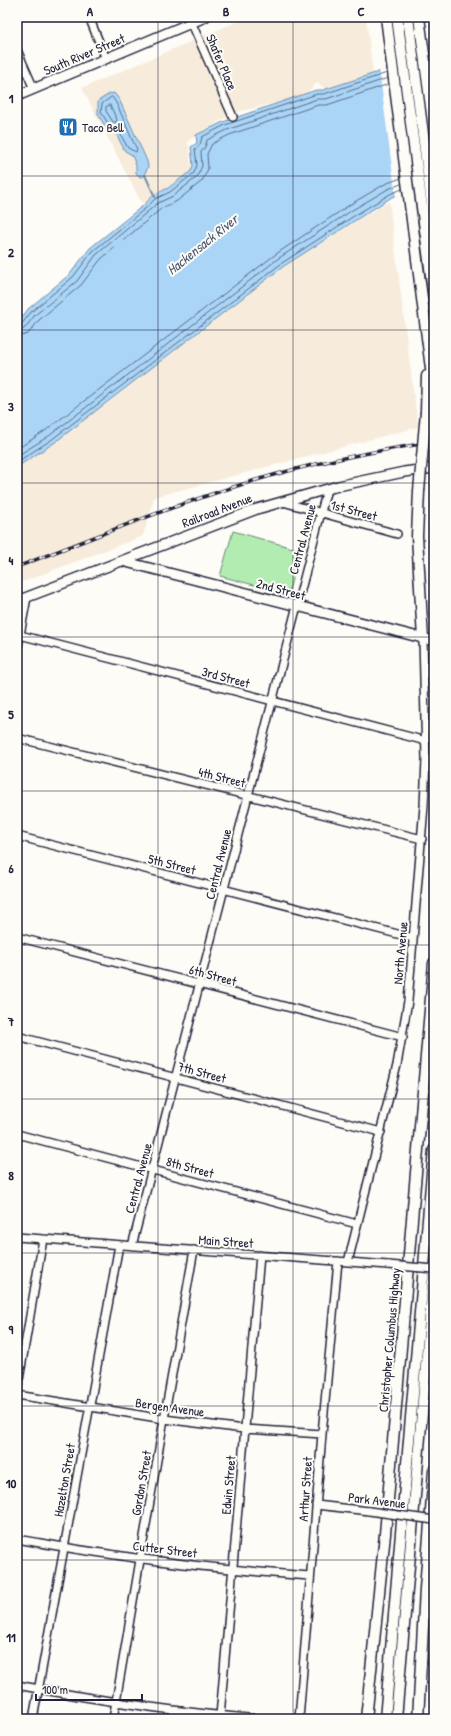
<svg xmlns="http://www.w3.org/2000/svg" width="451" height="1736" viewBox="0 0 451 1736" font-family="'Patrick Hand',sans-serif">
	<style>
		.built { fill: #f7ecdb }
		.green { fill: #b2ecb0; stroke: #6a8776 }
		.water { fill: #aad5f6; stroke: #748dab }
		.pier { fill: #fdfcf7 }
		.lines { fill: none; stroke-linecap: round; stroke-linejoin: round }
		.shore { stroke: #586a86; stroke-width: 1 }
		.stream { stroke: #748dab; stroke-width: 2 }
		.minor-casing { stroke: #22223b; stroke-width: 10 }
		.major-casing { stroke: #22223b; stroke-width: 12 }
		.highway-casing { stroke: #22223b; stroke-width: 13 }
		.minor { stroke: #fdfcf7; stroke-width: 7 }
		.major { stroke: #fdfcf7; stroke-width: 9 }
		.highway { stroke: #fdfcf7; stroke-width: 10 }
		.rail-casing { stroke: #22223b; stroke-width: 3.5 }
		.rail { stroke: #fdfcf7; stroke-width: 2; stroke-dasharray: 6; stroke-linecap: butt }
		.minor-bridge-casing { stroke: #22223b; stroke-width: 10; stroke-linecap: butt }
		.highway-bridge-casing { stroke: #22223b; stroke-width: 13; stroke-linecap: butt }
		.minor-bridge { stroke: #fdfcf7; stroke-width: 7 }
		.highway-bridge { stroke: #fdfcf7; stroke-width: 10 }
		.grid { fill: none; stroke: #22223b; stroke-width: 1; stroke-opacity: 0.55 }
		.labels { text-anchor: middle; dominant-baseline: central; stroke-width: 4; stroke-linejoin: round; paint-order: stroke }
		.street-label { font-size: 13px; fill: #22223b; stroke: #fdfcf7 }
		.poi-label { font-size: 13px; fill: #22223b; stroke: #fdfcf7; text-anchor: start }
		.water-label { font-size: 14px; font-style: italic; fill: #4b5873; stroke: #fdfcf7 }
		.neatline { fill: none; stroke: #22223b; stroke-width: 1.5 }
		.grid-label { font-size: 13px; text-anchor: middle; font-weight: bold; fill: #22223b }
	</style>
	<rect width="100%" height="100%" fill="#fdfcf7"/>
	<filter id="ink" filterUnits="userSpaceOnUse"><feTurbulence type="fractalNoise" baseFrequency=".025" numOctaves="2"/><feDisplacementMap in="SourceGraphic" scale="8" xChannelSelector="R" yChannelSelector="G"/><feConvolveMatrix kernelMatrix="1 2 1 2 8 2 1 2 1" color-interpolation-filters="sRGB"/></filter>
	<g filter="url(#ink)">
		<path class="built" d="M 248,17 L 366,17 L 373,74 L 326,91 L 318,82 L 303,97 L 233,113 L 188,141 L 192,171 L 142,204 L 82,88 Z
			M 389,201 L 418,427 L 154,497 L 143,536 L 17,584 L 17,467 L 54,443 L 284,266 Z"/>
		<path class="green" d="M 233,531 L 300,550 L 288,594 L 220,576 Z"/>
		<path class="water" d="M 406,63 L 434,181 L 392,197 L 284,266 L 54,443 L 17,467 L 17,325 L 28,309 L 70,274 L 90,248 L 145,204 L 153,195 L 168,188 L 191,171 L 193,165 L 191,147 L 197,143 L 196,135 L 223,122 L 316,90 L 323,90 Z
			M 114,93 L 119,99 L 147,161 L 148,167 L 143,177 L 140,177 L 136,173 L 136,166 L 132,155 L 125,151 L 116,134 L 106,128 L 98,114 L 98,101 L 109,94 Z"/>
		<path class="pier" d="M 434,57 L 434,183 L 396,198 L 379,69 L 405,61 Z"/>
		<g class="lines">
			<path class="shore" d="M 112,97 C 118,102 131,140 137,149 L 136,152 L 128,148 L 119,132 L 109,125 L 101,112 L 102,104 Z
				M 110,105 L 117,120 L 116,122 L 113,122 L 106,111 L 106,107 Z
				M 17,326 L 21,325 L 31,312 L 73,277 L 93,251 L 147,207 L 155,199 L 170,192 L 194,173 L 197,165 L 195,149 L 200,145 L 202,137 L 225,125 L 317,94 L 324,94 L 387,73
				M 17,331 L 24,329 L 35,315 L 77,281 L 96,255 L 158,203 L 173,196 L 197,177 L 202,166 L 201,152 L 205,147 L 207,140 L 227,130 L 317,99 L 326,99 L 388,78
				M 17,337 L 28,334 L 39,320 L 81,285 L 101,259 L 162,208 L 177,201 L 202,181 L 208,169 L 207,154 L 212,144 L 229,135 L 318,105 L 327,105 L 389,84
				M 17,449 L 45,431 L 276,254 L 351,204 L 385,184 L 401,178
				M 17,456 L 49,436 L 279,258 L 354,209 L 388,189 L 401,184
				M 17,462 L 51,440 L 282,263 L 357,214 L 390,194 L 402,189"/>
			<path class="stream" d="M 145,175 L 155,197"/>
			<g class="minor-casing">
				<path id="minor" d="M 89,17 L 106,59
					M 189,17 L 233,117
					M 17,50 L 34,89
					M 283,502 L 397,534
					M 20,635 L 426,741
					M 17,651 L 27,597
					M 17,738 L 422,839
					M 17,836 L 413,938
					M 17,937 L 403,1037
					M 17,1036 L 381,1132
					M 17,1134 L 357,1224
					M 17,1237 L 388,1265
					M 132,1246 L 327,489
					M 348,1262 L 397,1065 L 408,1001 L 424,806 L 426,759 L 423,639
					M 17,1392 L 43,1239
					M 17,1395 L 164,1419 L 244,1429 L 322,1434
					M 316,1505 L 369,1511
					M 17,1539 C 114,1557 212,1569 310,1576
					M 17,1685 C 97,1700 178,1713 260,1719
					M 220,1716 L 260,1255
					M 33,1719 L 119,1245
					M 113,1719 L 164,1419 L 194,1250
					M 299,1719 L 322,1434 L 338,1261"/>
			</g>
			<g class="major-casing">
				<path id="major" d="M 17,96 L 205,17
					M 122,561 L 434,641
					M 17,601 L 257,509 L 338,486 L 404,472 L 434,468"/>
			</g>
			<g class="highway-casing">
				<path id="highway" d="M 386,17 L 434,392
					M 397,17 L 434,298
					M 408,17 L 434,220
					M 419,17 L 434,129
					M 426,412 L 427,376
					M 419,491 L 417,536 L 423,639
					M 366,1719 L 385,1534 L 434,963
					M 385,1719 L 434,1150
					M 396,1719 L 434,1272
					M 418,1719 L 425,1589 L 434,1471"/>
			</g>
			<use href="#minor" class="minor"/>
			<use href="#major" class="major"/>
			<use href="#highway" class="highway"/>
			<g class="rail-casing">
				<path id="rail" d="M 17,567 C 95,537 173,505 253,481 C 312,463 373,451 434,442"/>
			</g>
			<use href="#rail" class="rail"/>
			<g class="minor-bridge-casing">
				<path id="minor-bridge" d="M 388,1265 L 434,1269
					M 369,1511 L 434,1520"/>
			</g>
			<g class="highway-bridge-casing">
				<path id="highway-bridge" d="M 419,491 L 426,412"/>
			</g>
			<use href="#minor-bridge" class="minor-bridge"/>
			<use href="#highway-bridge" class="highway-bridge"/>
		</g>
	</g>
	<path class="grid" d="M 158,17 L 158,1719M 293,17 L 293,1719M 17,176 L 434,176M 17,330 L 434,330M 17,483 L 434,483M 17,637 L 434,637M 17,791 L 434,791M 17,945 L 434,945M 17,1099 L 434,1099M 17,1253 L 434,1253M 17,1406 L 434,1406M 17,1560 L 434,1560"/>
	<defs>
		<g id="restaurant-square" transform="scale(1)"><rect x="-9" y="-9" width="18" height="18" rx="4" fill="#1f6fb2" stroke="#fdfcf7"/><path d="M-5-6h1v4h1v-4h1v4h1v-4h1v5L-1.5 .5V6h-2V.5L-5-1ZM5-6V6H3V1.5H1.5Q1.5-4 5-6Z" fill="#fff"/></g>
	</defs>
	<g fill-rule="evenodd">
		<use href="#restaurant-square" x="68" y="127"/>
	</g>
	<g class="labels">
		<g class="street-label">
			<text transform="translate(84 54) rotate(-23)">South River Street</text>
			<text transform="translate(222 62) rotate(67)">Shafer Place</text>
			<text transform="translate(217 510) rotate(-21)">Railroad Avenue</text>
			<text transform="translate(354 510) rotate(15)">1st Street</text>
			<text transform="translate(302 539) rotate(-75)">Central Avenue</text>
			<text transform="translate(281 589) rotate(15)">2nd Street</text>
			<text transform="translate(226 677) rotate(15)">3rd Street</text>
			<text transform="translate(222 777) rotate(14)">4th Street</text>
			<text transform="translate(172 864) rotate(14)">5th Street</text>
			<text transform="translate(218 864) rotate(-76)">Central Avenue</text>
			<text transform="translate(400 953) rotate(-85)">North Avenue</text>
			<text transform="translate(213 975) rotate(15)">6th Street</text>
			<text transform="translate(202 1072) rotate(15)">7th Street</text>
			<text transform="translate(190 1167) rotate(15)">8th Street</text>
			<text transform="translate(138 1178) rotate(-75)">Central Avenue</text>
			<text transform="translate(226 1241) rotate(4)">Main Street</text>
			<text transform="translate(389 1340) rotate(-85)">Christopher Columbus Highway</text>
			<text transform="translate(170 1407) rotate(8)">Bergen Avenue</text>
			<text transform="translate(64 1480) rotate(-80)">Hazelton Street</text>
			<text transform="translate(141 1483) rotate(-80)">Gordon Street</text>
			<text transform="translate(228 1485) rotate(-85)">Edwin Street</text>
			<text transform="translate(305 1489) rotate(-86)">Arthur Street</text>
			<text transform="translate(377 1500) rotate(7)">Park Avenue</text>
			<text transform="translate(165 1549) rotate(7)">Cutter Street</text>
		</g>
		<g class="poi-label">
			<text x="82" y="127">Taco Bell</text>
		</g>
		<g class="water-label">
			<text transform="translate(202 244) rotate(-39)">Hackensack River</text>
		</g>
	</g>
	<rect width="451" height="1736" fill="none" stroke="#fdfcf7" stroke-width="44"/>
	<path d="M36 1694v6h106v-6" fill="none" stroke="#22223b" stroke-width="2"/>
	<text x="42" y="1694" font-size="12" fill="#22223b" stroke="#fdfcf7" stroke-width="3" paint-order="stroke">100 m</text>
	<rect x="22" y="22" width="407" height="1692" class="neatline"/>
	<g class="grid-label">
		<text x="90" y="16">A</text>
		<text x="226" y="16">B</text>
		<text x="361" y="16">C</text>
		<text x="11" y="103">1</text>
		<text x="11" y="257">2</text>
		<text x="11" y="411">3</text>
		<text x="11" y="565">4</text>
		<text x="11" y="719">5</text>
		<text x="11" y="873">6</text>
		<text x="11" y="1026">7</text>
		<text x="11" y="1180">8</text>
		<text x="11" y="1334">9</text>
		<text x="11" y="1488">10</text>
		<text x="11" y="1642">11</text>
	</g>
</svg>
